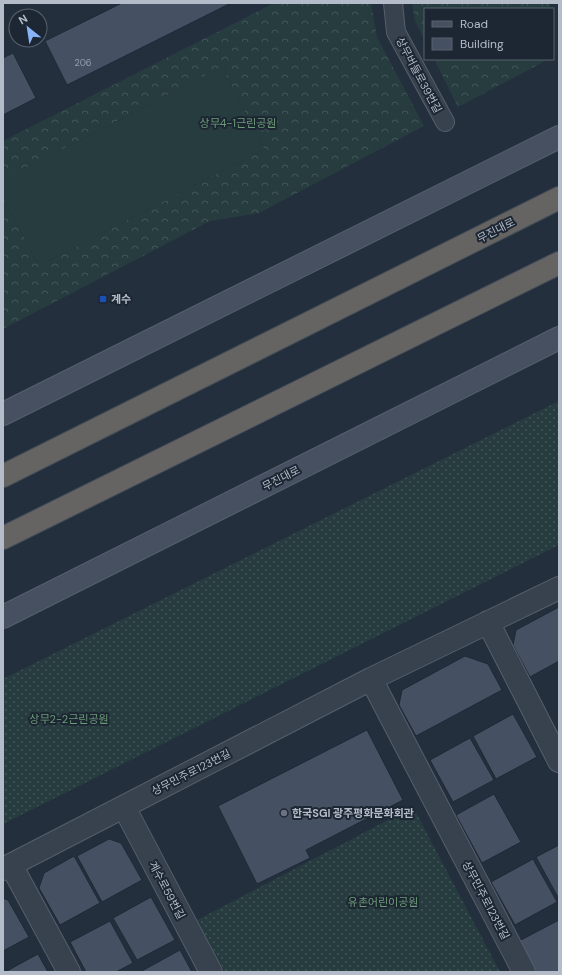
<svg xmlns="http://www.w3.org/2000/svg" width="562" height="975" viewBox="0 0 562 975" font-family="'DM Sans','Noto Sans KR',sans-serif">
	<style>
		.grass { fill: url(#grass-dots) }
		.forest { fill: url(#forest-crowns) }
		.garden { fill: #263c3f }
		.building { fill: #455162; stroke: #1f2835 }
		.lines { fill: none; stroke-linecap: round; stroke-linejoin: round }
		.pedestrian-casing { stroke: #565f6c; stroke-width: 20 }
		.minor-casing { stroke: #565f6c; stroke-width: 24 }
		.secondary-casing { stroke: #565f6c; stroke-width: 24 }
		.trunk-casing { stroke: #434c59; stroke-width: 24 }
		.pedestrian { stroke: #38414e; stroke-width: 18 }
		.minor { stroke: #38414e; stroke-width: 22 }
		.secondary { stroke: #465061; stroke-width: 22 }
		.trunk { stroke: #656462; stroke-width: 22 }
		.transit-dot { fill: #1a4fb4; stroke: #1d2633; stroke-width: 1.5 }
		.worship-dot { fill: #6b7280; stroke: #1d2633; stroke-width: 1.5 }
		.labels { text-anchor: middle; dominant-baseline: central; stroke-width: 4; stroke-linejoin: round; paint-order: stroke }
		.number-label { font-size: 9px; fill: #98a1af }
		.street-label { font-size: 11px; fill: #b4bcc9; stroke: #1d2633 }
		.park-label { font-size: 11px; fill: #6b9a76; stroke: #1d2633 }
		.poi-label { font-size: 11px; font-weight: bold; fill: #b4bcc9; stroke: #1d2633; text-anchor: start }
	</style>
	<defs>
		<pattern id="grass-dots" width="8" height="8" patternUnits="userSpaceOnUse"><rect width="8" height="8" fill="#263c3f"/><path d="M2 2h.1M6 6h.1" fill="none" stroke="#435659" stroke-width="1.8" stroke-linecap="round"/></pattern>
		<pattern id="forest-crowns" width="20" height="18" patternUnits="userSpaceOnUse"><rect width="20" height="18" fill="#263c3f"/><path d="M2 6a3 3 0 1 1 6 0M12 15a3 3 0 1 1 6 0" fill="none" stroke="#435659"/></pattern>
	</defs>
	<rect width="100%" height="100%" fill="#242f3e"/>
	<path class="grass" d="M 559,401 L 559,545 L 3,824 L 3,679 Z
		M 413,807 L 500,972 L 225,972 L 197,920 Z"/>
	<path class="forest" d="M 274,3 L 371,3 L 377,37 L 424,126 L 259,213 L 210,221 L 3,329 L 3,197 L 39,266 L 264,149 L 222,67 L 3,180 L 3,141 Z
		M 412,3 L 549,3 L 551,9 L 425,9 L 425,41 L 415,21 Z
		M 434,59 L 549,59 L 458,107 Z"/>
	<path class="garden" d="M 222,67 L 264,149 L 39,266 L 3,197 L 3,180 Z"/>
	<path class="building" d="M 122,3 L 231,3 L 67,85 L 45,41 Z
		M 13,53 L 36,98 L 3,115 L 3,58 Z
		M 559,607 L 559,661 L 530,677 L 513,645 L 516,630 Z
		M 465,656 L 488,664 L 502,690 L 416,736 L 399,705 L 402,690 Z
		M 513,714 L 537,757 L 496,779 L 473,736 Z
		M 367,730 L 403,800 L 306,850 L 310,858 L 257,884 L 218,806 Z
		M 470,738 L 494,780 L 453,802 L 430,760 Z
		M 494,794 L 521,842 L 482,863 L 456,815 Z
		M 109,839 L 121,843 L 142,880 L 102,902 L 77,856 Z
		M 559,845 L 559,899 L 536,857 Z
		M 74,856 L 100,903 L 60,925 L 39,888 L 44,873 Z
		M 533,859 L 557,902 L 515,925 L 491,882 Z
		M 151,897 L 175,940 L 137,960 L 113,918 Z
		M 3,898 L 8,900 L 29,937 L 3,951 Z
		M 559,920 L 559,972 L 536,972 L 519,941 Z
		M 110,921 L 133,963 L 116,972 L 86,972 L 70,942 Z
		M 180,950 L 192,972 L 140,972 Z
		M 38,954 L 48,972 L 5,972 Z"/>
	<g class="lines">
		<g class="pedestrian-casing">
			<path id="pedestrian" d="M 393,3 L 396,32 L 445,122"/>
		</g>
		<g class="minor-casing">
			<path id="minor" d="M 488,622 L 559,761
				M 371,679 L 524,972
				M 124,807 L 211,972
				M 11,865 L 69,972
				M 3,869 L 371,679 L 559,588"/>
		</g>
		<g class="secondary-casing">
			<path id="secondary" d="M 3,414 L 559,137
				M 3,617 L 559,338"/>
		</g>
		<g class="trunk-casing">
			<path id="trunk" d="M 3,476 L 559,198
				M 3,538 L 559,263"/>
		</g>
		<use href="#pedestrian" class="pedestrian"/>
		<use href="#minor" class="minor"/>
		<use href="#secondary" class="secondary"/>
		<use href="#trunk" class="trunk"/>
	</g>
	<rect class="transit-dot" x="99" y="295" width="8" height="8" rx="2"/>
	<circle class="worship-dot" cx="284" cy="813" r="4"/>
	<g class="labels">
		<g class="number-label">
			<text x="83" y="63">206</text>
		</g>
		<g class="street-label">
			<text transform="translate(419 75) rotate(62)">상무버들로39번길</text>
			<text transform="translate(496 230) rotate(-27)">무진대로</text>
			<text transform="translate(281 478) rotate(-27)">무진대로</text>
			<text transform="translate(191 772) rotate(-27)">상무민주로123번길</text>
			<text transform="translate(167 890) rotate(62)">계수로59번길</text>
			<text transform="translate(486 900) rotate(62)">상무민주로123번길</text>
		</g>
		<g class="park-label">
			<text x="238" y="123">상무4-1근린공원</text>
			<text x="69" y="719">상무2-2근린공원</text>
			<text x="383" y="902">유촌어린이공원</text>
		</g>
		<g class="poi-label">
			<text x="111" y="299">계수</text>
			<text x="292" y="813">한국SGI 광주평화문화회관</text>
		</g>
	</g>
	<rect width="562" height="975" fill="none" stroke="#b4bcc9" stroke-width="8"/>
	<rect x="424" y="8" width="130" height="52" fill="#1d2633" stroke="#59626f"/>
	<rect x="432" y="21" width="20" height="6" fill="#465061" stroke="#59626f"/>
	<text x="460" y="28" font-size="12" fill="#b4bcc9">Road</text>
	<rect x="432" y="38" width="20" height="12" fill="#455162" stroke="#59626f"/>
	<text x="460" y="48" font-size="12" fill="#b4bcc9">Building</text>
	<g transform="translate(28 28) rotate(330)"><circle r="19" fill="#1d2633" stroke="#59626f"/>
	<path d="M0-3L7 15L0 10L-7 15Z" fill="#8ab4f8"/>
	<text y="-6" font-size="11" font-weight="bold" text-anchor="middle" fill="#b4bcc9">N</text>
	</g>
</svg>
